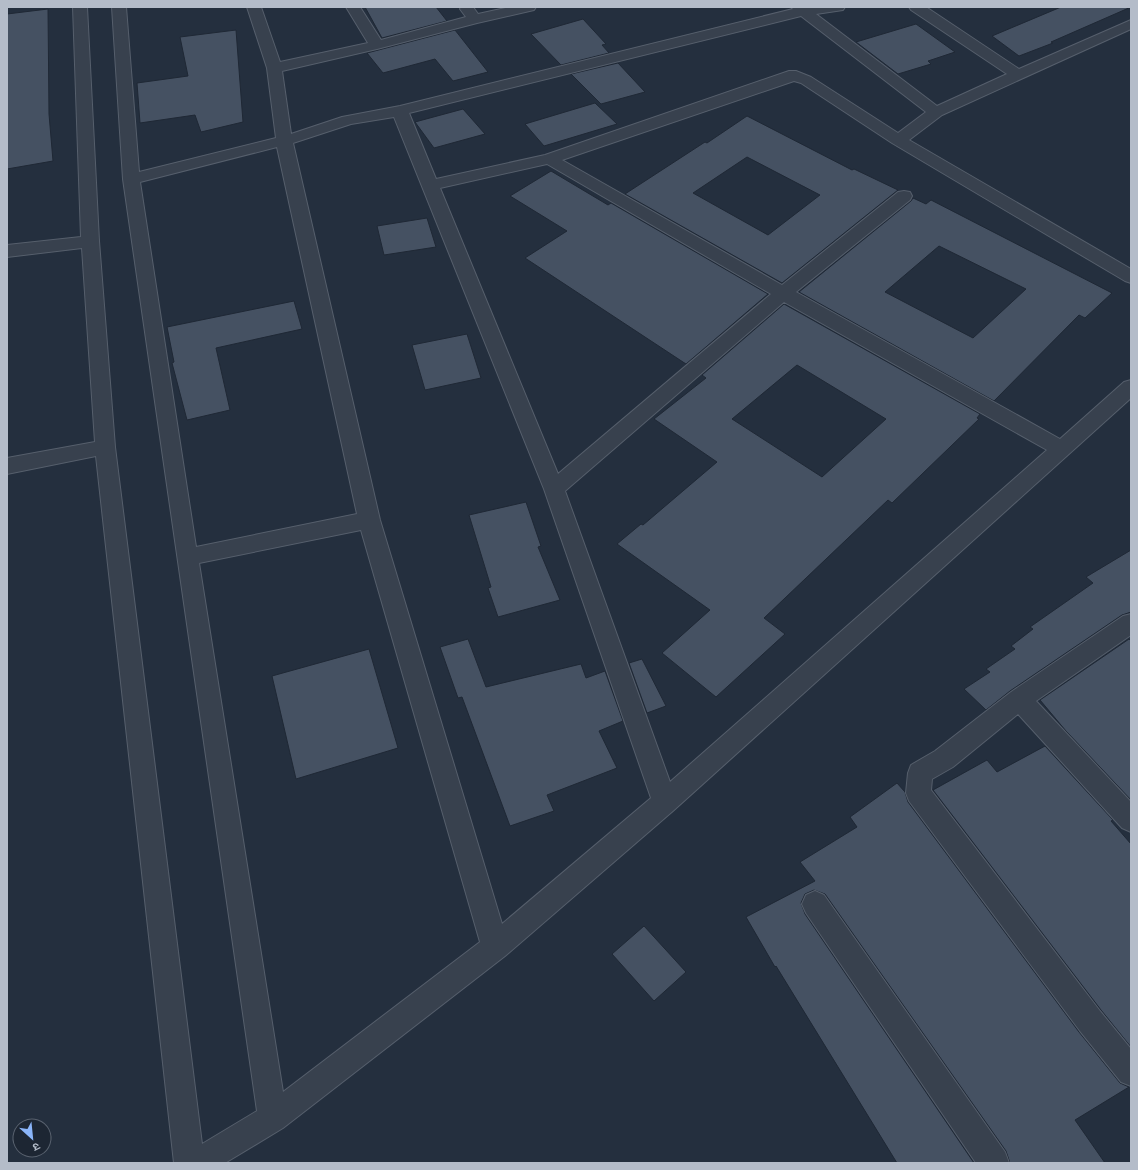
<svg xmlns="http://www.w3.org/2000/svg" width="1138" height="1170" viewBox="0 0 1138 1170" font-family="'PT Sans','Noto Sans Devanagari',sans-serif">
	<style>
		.building { fill: #455162; stroke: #1f2835; fill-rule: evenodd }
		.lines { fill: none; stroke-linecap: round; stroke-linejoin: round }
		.minor-casing { stroke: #565f6c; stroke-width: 2 }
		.minor { fill: #38414e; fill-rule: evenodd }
	</style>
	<rect width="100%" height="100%" fill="#242f3e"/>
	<path class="building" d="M 365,7 L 436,7 L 447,21 L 382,38 Z
		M 1061,7 L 1131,7 L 1051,42 L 1053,43 L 1019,56 L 992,36 Z
		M 48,9 L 49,114 L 53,161 L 7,169 L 7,14 Z
		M 583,19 L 606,44 L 602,45 L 609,53 L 561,65 L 531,34 Z
		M 916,24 L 955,52 L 928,61 L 931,64 L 898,74 L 856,42 Z
		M 236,30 L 243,122 L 201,132 L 195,115 L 140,123 L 137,83 L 188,76 L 180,37 Z
		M 455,30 L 488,72 L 453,81 L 435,59 L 383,73 L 367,53 Z
		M 618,63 L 645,92 L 601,104 L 571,74 Z
		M 595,103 L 617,124 L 544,146 L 525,124 Z
		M 463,109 L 485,134 L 434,148 L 415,122 Z
		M 747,116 L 852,170 L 854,169 L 898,190 L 782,283 L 625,194 L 705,142 L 707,143 ZM 747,157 L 820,195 L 768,235 L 693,193 Z
		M 551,171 L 608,205 L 611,203 L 768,294 L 686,364 L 525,258 L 567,231 L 510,196 Z
		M 913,198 L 926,204 L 931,200 L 1112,293 L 1085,318 L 1079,315 L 994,401 L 799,292 L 911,201 ZM 939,246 L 1026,289 L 973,338 L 885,292 Z
		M 427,218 L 436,247 L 384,255 L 377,226 Z
		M 294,301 L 302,329 L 216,348 L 230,410 L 187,420 L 172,363 L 174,362 L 167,327 Z
		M 784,304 L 980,414 L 977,418 L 979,419 L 892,503 L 888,500 L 764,618 L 785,634 L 716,697 L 662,653 L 710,610 L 617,544 L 641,524 L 643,525 L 717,462 L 654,419 L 706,378 L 702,375 ZM 797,365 L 886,419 L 822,477 L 732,419 Z
		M 467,334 L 481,378 L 425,390 L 412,345 Z
		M 526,502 L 541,546 L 538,547 L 560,600 L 498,617 L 488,588 L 491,587 L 469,515 Z
		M 1131,550 L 1131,612 L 1122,615 L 1010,691 L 986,710 L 964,689 L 990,672 L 986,669 L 1015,649 L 1011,646 L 1033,629 L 1030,627 L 1093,583 L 1086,577 Z
		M 468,639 L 486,687 L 581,664 L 586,678 L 605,671 L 623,721 L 599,731 L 617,768 L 547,795 L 554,811 L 510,826 L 462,697 L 458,698 L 440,647 Z
		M 1129,639 L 1131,641 L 1131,800 L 1066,731 L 1040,700 Z
		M 369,649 L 398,748 L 296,779 L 272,676 Z
		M 642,659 L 666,706 L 647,713 L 629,663 Z
		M 1045,746 L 1113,820 L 1111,821 L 1131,844 L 1131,1047 L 1101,1010 L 933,790 L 987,760 L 997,772 Z
		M 897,783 L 905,792 L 908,802 L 1079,1032 L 1120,1083 L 1129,1087 L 1075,1120 L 1105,1163 L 1010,1163 L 1006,1151 L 825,894 L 814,890 L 805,894 L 801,903 L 805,914 L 974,1163 L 897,1163 L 776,966 L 775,967 L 746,917 L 815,881 L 800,862 L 857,827 L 850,817 Z
		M 644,926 L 686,972 L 654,1001 L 612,954 Z"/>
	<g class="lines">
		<g class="minor-casing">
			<path id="minor" d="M 73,7 L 87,7 L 99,241 L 115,447 L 202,1144 L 257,1111 L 123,179 L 112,7 L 126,7 L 139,172 L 276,138 L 267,68 L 247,7 L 261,7 L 280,62 L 368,43 L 346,7 L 360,7 L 381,40 L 466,17 L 460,9 L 461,7 L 473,7 L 478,14 L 510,7 L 536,7 L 534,10 L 477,23 L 377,49 L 282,71 L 291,134 L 342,117 L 400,106 L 793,9 L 791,7 L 845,7 L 843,10 L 816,14 L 937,106 L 1007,74 L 911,10 L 909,7 L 926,7 L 1019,69 L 1131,20 L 1131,29 L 942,115 L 909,140 L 1131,269 L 1131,283 L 1125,281 L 892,143 L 801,83 L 794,81 L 562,160 L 782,285 L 898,192 L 904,191 L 910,192 L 912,196 L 910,200 L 796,292 L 1060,439 L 1124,382 L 1131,380 L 1131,398 L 674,810 L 505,956 L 283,1128 L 225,1163 L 174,1163 L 96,456 L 7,474 L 7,458 L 95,442 L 82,248 L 7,257 L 7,245 L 81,237 ZM 801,16 L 926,112 L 898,133 L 811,77 L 796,71 L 789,71 L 545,155 L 436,179 L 409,113 ZM 394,117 L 544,489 L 651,798 L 502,924 L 380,520 L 293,143 L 351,124 ZM 277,147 L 357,514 L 196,547 L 140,182 ZM 547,164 L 771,294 L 558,474 L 440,188 ZM 784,302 L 1047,450 L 670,782 L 565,491 ZM 361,530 L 480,942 L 283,1092 L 199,563 Z
				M 1131,614 L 1131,635 L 1036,701 L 1131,802 L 1131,832 L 1122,828 L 1018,714 L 953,767 L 932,779 L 931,790 L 1100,1011 L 1131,1049 L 1131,1086 L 1121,1082 L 1080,1031 L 909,801 L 906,793 L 908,773 L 911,765 L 935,751 L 1011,692 L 1123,616 Z
				M 815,891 L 824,895 L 1005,1152 L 1009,1163 L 976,1163 L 806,913 L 802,904 L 806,895 Z"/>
		</g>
		<use href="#minor" class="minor"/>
	</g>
	<rect width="1138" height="1170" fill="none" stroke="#b4bcc9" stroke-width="16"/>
	<g transform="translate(32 1138) rotate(153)"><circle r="19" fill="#1d2633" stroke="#59626f"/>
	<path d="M0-3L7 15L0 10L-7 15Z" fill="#8ab4f8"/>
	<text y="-6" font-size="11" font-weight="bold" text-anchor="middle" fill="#b4bcc9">उ</text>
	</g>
</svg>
